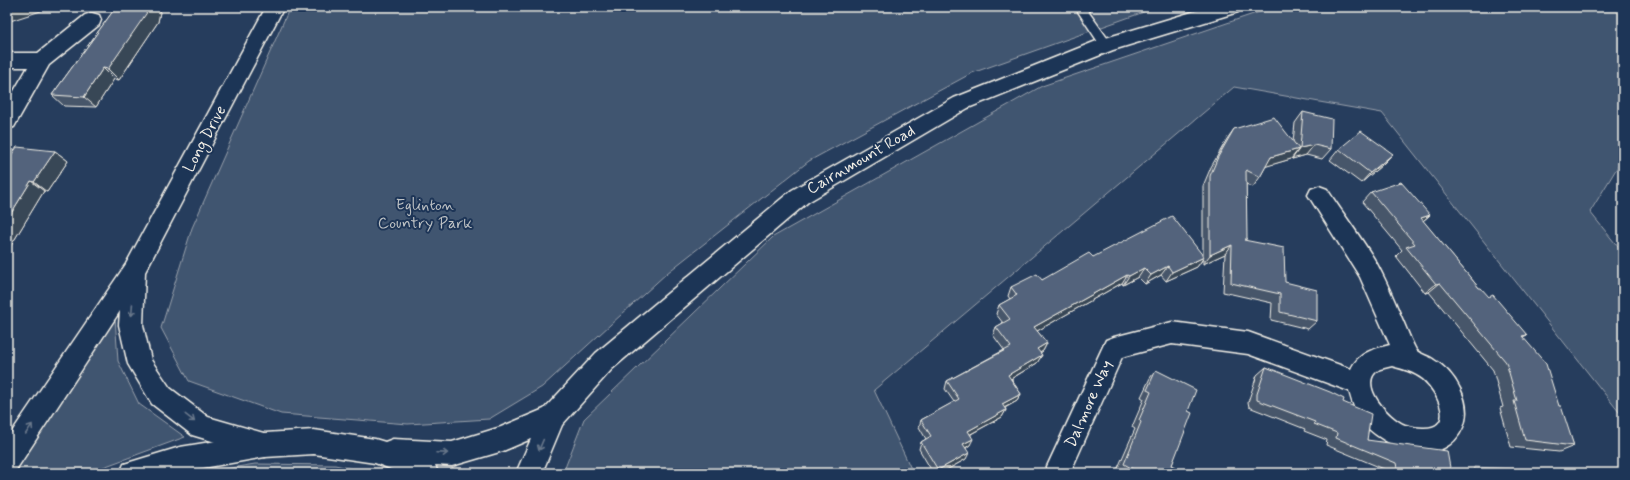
<svg xmlns="http://www.w3.org/2000/svg" width="1630" height="480" viewBox="0 0 1630 480" font-family="Mynerve,sans-serif">
	<style>
		.green { fill: #40546f; stroke: #9aa2ac }
		.lines { fill: none; stroke-linecap: round; stroke-linejoin: round }
		.service-casing { stroke: #f4f1e8; stroke-width: 3 }
		.minor-casing { stroke: #f4f1e8; stroke-width: 3 }
		.secondary-casing { stroke: #f4f1e8; stroke-width: 3 }
		.primary-casing { stroke: #f4f1e8; stroke-width: 3 }
		.service { fill: #1d3557; fill-rule: evenodd }
		.minor { fill: #1d3557; fill-rule: evenodd }
		.secondary { fill: #1d3557; fill-rule: evenodd }
		.primary { fill: #1d3557; fill-rule: evenodd }
		.wall { fill: #47566a; stroke: #f4f1e8 }
		.shaded-wall { fill: #394656; stroke: #f4f1e8 }
		.building { fill: #52647b; stroke: #f4f1e8 }
		.oneway { stroke: #68778a }
		.labels { text-anchor: middle; dominant-baseline: central; stroke-width: 4; stroke-linejoin: round; paint-order: stroke }
		.street-label { font-size: 16px; fill: #f4f1e8; stroke: #1d3557 }
		.park-label { font-size: 16px; fill: #bec2c4; stroke: #1d3557 }
	</style>
	<rect width="100%" height="100%" fill="#263d5d"/>
	<filter id="ink" filterUnits="userSpaceOnUse"><feTurbulence type="fractalNoise" baseFrequency=".025" numOctaves="2"/><feDisplacementMap in="SourceGraphic" scale="8" xChannelSelector="R" yChannelSelector="G"/><feConvolveMatrix kernelMatrix="1 2 1 2 8 2 1 2 1" color-interpolation-filters="sRGB"/></filter>
	<g filter="url(#ink)">
		<path class="green" d="M 290,7 L 1158,7 L 972,73 L 809,161 L 667,273 L 542,387 L 489,419 L 408,424 L 281,414 L 189,381 L 161,328 L 192,228 Z
			M 1274,7 L 1623,7 L 1623,158 L 1590,212 L 1623,253 L 1623,417 L 1382,113 L 1234,87 L 874,390 L 913,473 L 563,473 L 584,419 L 773,237 L 1042,86 Z
			M 115,317 L 118,361 L 139,404 L 185,437 L 87,473 L 15,473 Z
			M 255,464 L 335,465 L 371,473 L 201,473 Z
			M 1474,467 L 1598,473 L 1473,473 Z"/>
		<g class="lines">
			<g class="service-casing">
				<path id="service" d="M 1075,7 L 1085,7 L 1110,42 L 1111,45 L 1110,48 L 1102,48 Z"/>
			</g>
			<g class="minor-casing">
				<path id="minor" d="M 92,13 L 99,15 L 101,20 L 99,25 L 49,65 L 14,127 L 7,129 L 7,103 L 28,67 L 7,67 L 7,53 L 38,53 L 85,15 Z
					M 1319,186 L 1327,189 C 1343,214 1362,238 1377,264 C 1388,284 1397,307 1406,328 C 1409,335 1412,343 1416,350 C 1419,354 1429,356 1434,360 C 1455,372 1473,403 1463,427 C 1445,469 1390,451 1366,426 C 1357,416 1352,403 1349,391 L 1248,354 L 1172,344 L 1122,357 L 1070,473 L 1044,473 L 1106,340 L 1114,337 L 1172,322 L 1248,332 L 1351,369 C 1359,352 1374,349 1390,345 L 1360,277 L 1308,195 L 1311,189 ZM 1392,366 C 1403,369 1414,372 1423,379 C 1437,391 1457,429 1423,428 C 1418,428 1411,427 1405,425 C 1389,419 1355,383 1380,369 C 1384,368 1388,367 1392,366 Z"/>
			</g>
			<g class="secondary-casing">
				<path id="secondary" d="M 266,7 L 284,7 L 145,272 L 143,325 L 151,360 L 170,388 L 208,417 L 274,436 L 278,445 L 274,454 L 265,457 L 192,435 L 152,404 L 128,364 L 119,325 L 120,311 L 16,470 L 7,473 L 7,439 L 126,264 Z"/>
			</g>
			<g class="primary-casing">
				<path id="primary" d="M 1209,7 L 1240,7 L 1238,12 L 1113,50 L 968,108 L 808,202 L 612,369 L 562,425 L 542,473 L 516,473 L 531,439 L 503,451 L 452,466 L 435,465 L 438,473 L 401,473 L 375,463 L 314,454 L 265,457 L 175,473 L 120,473 L 124,464 L 180,447 L 265,433 L 314,430 L 375,439 L 385,442 L 393,439 L 452,442 L 501,427 L 544,409 L 596,353 L 792,190 L 954,98 L 1099,40 Z"/>
			</g>
			<use href="#service" class="service"/>
			<use href="#minor" class="minor"/>
			<use href="#secondary" class="secondary"/>
			<use href="#primary" class="primary"/>
		</g>
		<path class="wall" d="M 116,7 L 161,7 L 158,22 L 119,80 L 114,79 L 96,107 L 64,106 L 52,95 Z
			M 1303,112 L 1331,149 L 1322,159 L 1306,155 L 1292,159 L 1292,157 L 1291,159 L 1266,166 L 1260,177 L 1253,187 L 1246,184 L 1246,240 L 1285,282 L 1317,321 L 1308,329 L 1271,320 L 1272,303 L 1223,292 L 1225,254 L 1203,264 L 1203,259 L 1197,267 L 1166,281 L 1161,275 L 1145,284 L 1138,277 L 1123,285 L 1122,283 L 1037,331 L 1047,343 L 1043,351 L 1040,353 L 1042,355 L 1037,363 L 1011,379 L 1021,394 L 1017,401 L 1005,408 L 1006,410 L 1002,417 L 971,434 L 970,445 L 966,448 L 966,459 L 941,473 L 933,473 L 919,449 L 921,442 L 926,439 L 919,427 L 921,420 L 954,402 L 945,389 L 947,381 L 1004,350 L 993,335 L 996,327 L 1003,323 L 996,314 L 999,305 L 1010,299 L 1008,296 L 1011,287 L 1042,280 L 1093,257 L 1203,256 L 1203,186 L 1211,167 L 1227,139 L 1234,129 L 1293,142 L 1295,123 Z
			M 1339,149 L 1393,154 L 1383,164 L 1361,183 L 1330,160 Z
			M 55,151 L 68,161 L 47,192 L 44,191 L 7,252 L 7,161 Z
			M 1371,192 L 1430,215 L 1423,221 L 1479,288 L 1527,335 L 1523,337 L 1559,406 L 1574,446 L 1559,452 L 1511,447 L 1500,408 L 1503,407 L 1493,370 L 1429,292 L 1425,293 L 1396,256 L 1402,250 L 1362,202 Z
			M 1266,367 L 1343,402 L 1367,440 L 1451,473 L 1385,473 L 1384,469 L 1326,445 L 1327,440 L 1304,431 L 1305,429 L 1249,407 L 1248,402 L 1257,375 Z
			M 1156,370 L 1188,411 L 1172,465 L 1187,473 L 1122,473 L 1117,470 L 1135,429 L 1132,427 L 1144,399 L 1141,397 L 1150,378 Z"/>
		<path class="shaded-wall" d="M 7,7 L 53,7 L 7,22 Z
			M 149,7 L 161,7 L 158,22 L 119,80 L 108,69 Z
			M 103,68 L 114,79 L 96,107 L 84,97 Z
			M 1314,145 L 1306,155 L 1292,159 L 1300,148 Z
			M 1299,149 L 1291,159 L 1264,167 L 1271,157 Z
			M 55,151 L 68,161 L 47,192 L 34,182 Z
			M 1393,154 L 1383,164 L 1361,183 L 1370,173 Z
			M 31,181 L 44,191 L 7,252 L 7,220 Z
			M 1430,215 L 1419,224 L 1421,218 Z
			M 1232,245 L 1225,254 L 1203,264 L 1210,255 Z
			M 1204,257 L 1197,267 L 1166,281 L 1172,272 Z
			M 1168,266 L 1161,275 L 1145,284 L 1151,275 Z
			M 1144,268 L 1138,277 L 1123,285 L 1129,276 Z
			M 1127,275 L 1122,283 L 1030,335 L 1034,327 Z
			M 1440,283 L 1429,292 L 1425,293 L 1436,284 Z
			M 1047,343 L 1043,351 L 1033,357 L 1037,349 Z
			M 1042,355 L 1037,363 L 1004,383 L 1008,375 Z
			M 1021,394 L 1017,401 L 998,411 L 1002,404 Z
			M 1006,410 L 1002,417 L 965,437 L 968,431 Z
			M 973,439 L 970,445 L 960,451 L 963,444 Z
			M 969,453 L 966,459 L 941,473 L 937,473 L 938,470 Z"/>
		<path class="building" d="M 116,7 L 149,7 L 148,11 L 108,69 L 103,68 L 84,97 L 52,95 Z
			M 1303,112 L 1332,119 L 1331,149 L 1314,145 L 1300,148 Z
			M 1274,117 L 1299,149 L 1271,157 L 1260,177 L 1246,170 L 1247,238 L 1244,240 L 1284,248 L 1285,282 L 1317,290 L 1317,321 L 1280,312 L 1280,294 L 1231,283 L 1232,245 L 1210,255 L 1210,176 L 1218,157 L 1234,129 Z
			M 1361,131 L 1393,154 L 1370,173 L 1339,149 Z
			M 17,147 L 55,151 L 34,182 L 31,181 L 7,220 L 7,161 Z
			M 1401,182 L 1430,215 L 1421,218 L 1479,288 L 1481,288 L 1489,297 L 1493,295 L 1527,335 L 1522,336 L 1546,364 L 1559,406 L 1561,406 L 1574,446 L 1525,440 L 1514,401 L 1517,401 L 1506,362 L 1440,283 L 1436,284 L 1406,247 L 1415,244 L 1371,192 Z
			M 1172,216 L 1204,257 L 1172,272 L 1168,266 L 1151,275 L 1144,268 L 1129,276 L 1127,275 L 1034,327 L 1047,343 L 1037,349 L 1042,355 L 1008,375 L 1021,394 L 1002,404 L 1006,410 L 968,431 L 973,439 L 963,444 L 969,453 L 938,470 L 921,442 L 931,436 L 921,420 L 959,399 L 947,381 L 1011,347 L 996,327 L 1010,319 L 999,305 L 1017,295 L 1011,287 L 1037,274 L 1042,280 L 1089,253 L 1093,257 Z
			M 1266,367 L 1330,392 L 1344,399 L 1343,402 L 1371,414 L 1367,440 L 1447,451 L 1451,473 L 1398,473 L 1396,463 L 1336,438 L 1337,433 L 1314,424 L 1315,422 L 1257,400 L 1257,394 Z
			M 1156,370 L 1196,390 L 1188,411 L 1192,413 L 1172,465 L 1187,473 L 1140,473 L 1124,464 L 1141,422 L 1139,420 L 1151,392 L 1147,390 Z
			M 1231,470 L 1237,473 L 1230,473 Z"/>
		<defs><path id="oneway-shaft" d="M-6 0H5M1.5-3L5.5 0L1.5 3" fill="none" stroke-width="1.6" stroke-linecap="round" stroke-linejoin="round"/></defs>
		<g class="oneway">
			<use href="#oneway-shaft" transform="translate(132 310) rotate(94)"/>
			<use href="#oneway-shaft" transform="translate(190 418) rotate(38)"/>
			<use href="#oneway-shaft" transform="translate(29 429) rotate(-56)"/>
			<use href="#oneway-shaft" transform="translate(541 445) rotate(113)"/>
			<use href="#oneway-shaft" transform="translate(442 453) rotate(2)"/>
		</g>
	</g>
	<g class="labels">
		<g class="street-label">
			<text transform="translate(205 139) rotate(-62)">Long Drive</text>
			<text transform="translate(861 160) rotate(-30)">Cairnmount Road</text>
			<text transform="translate(1089 404) rotate(-66)">Dalmore Way</text>
		</g>
		<g class="park-label">
			<text x="425" y="205">Eglinton<tspan x="425" dy="18">Country Park</tspan></text>
		</g>
	</g>
	<rect width="1630" height="480" fill="none" stroke="#1d3557" stroke-width="24"/>
	<rect x="12" y="12" width="1606" height="456" fill="none" stroke="#f4f1e8" stroke-width="1.5" filter="url(#ink)"/>
</svg>
